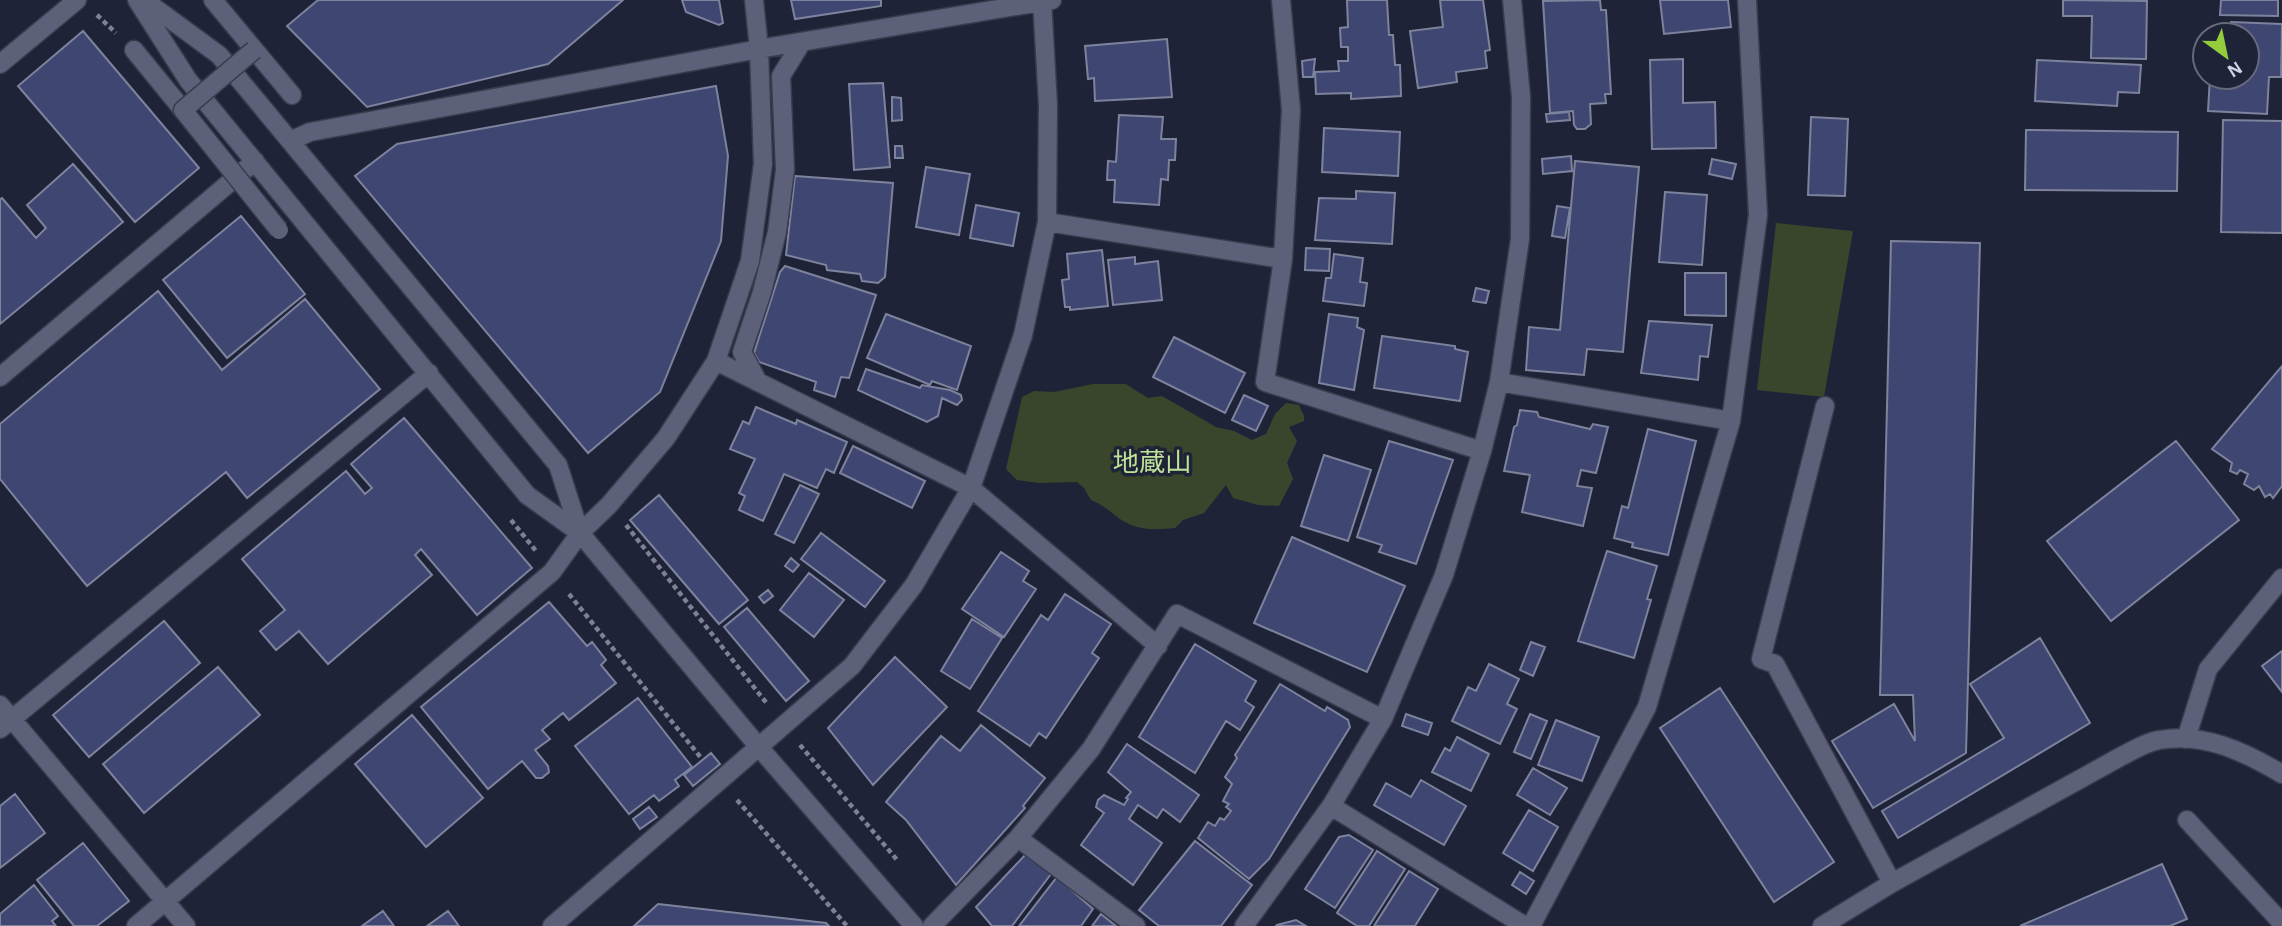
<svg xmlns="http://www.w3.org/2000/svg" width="2282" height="926" viewBox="0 0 2282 926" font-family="'Alegreya Sans','Noto Sans JP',sans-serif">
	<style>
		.green { fill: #3a462b }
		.building { fill: #3f4671; stroke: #7d839c; stroke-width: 2 }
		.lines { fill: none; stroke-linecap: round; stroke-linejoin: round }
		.minor-casing { stroke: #393c4d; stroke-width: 21 }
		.path { stroke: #7e8192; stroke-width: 4.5; stroke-dasharray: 5 3.5; stroke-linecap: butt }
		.minor { stroke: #5c6179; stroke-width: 18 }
		.minor-bridge-casing { stroke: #393c4d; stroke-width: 21; stroke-linecap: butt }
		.minor-bridge { stroke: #5c6179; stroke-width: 18 }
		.labels { text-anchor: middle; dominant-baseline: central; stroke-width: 7; stroke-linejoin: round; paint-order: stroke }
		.park-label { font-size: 26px; fill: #bfe198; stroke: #1f2338 }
	</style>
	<rect width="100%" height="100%" fill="#1f2338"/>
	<path class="green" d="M 1776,223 L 1853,231 L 1824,397 L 1757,390 Z
		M 1093,384 L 1126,384 L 1148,398 L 1162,396 L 1216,427 L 1234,431 L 1252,440 L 1266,434 L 1275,414 L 1286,403 L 1299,405 L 1304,416 L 1304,421 L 1289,427 L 1297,441 L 1287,463 L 1293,479 L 1279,506 L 1258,505 L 1233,498 L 1226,485 L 1204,513 L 1183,520 L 1175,528 C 1154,530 1138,531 1120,519 C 1110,511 1103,505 1091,500 L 1084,488 L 1077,482 L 1039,483 L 1017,480 L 1006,469 L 1022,397 L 1034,391 L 1054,392 Z"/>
	<path class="building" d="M 318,0 L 623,0 L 548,64 L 367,107 L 287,26 Z
		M 682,0 L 719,0 L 723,23 L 719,25 L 686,12 Z
		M 791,0 L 881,0 L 881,6 L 795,19 Z
		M 1347,0 L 1387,0 L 1389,35 L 1393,35 L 1395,65 L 1400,65 L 1401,96 L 1351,99 L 1351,93 L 1316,94 L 1315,72 L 1339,71 L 1338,61 L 1348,61 L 1348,47 L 1341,47 L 1340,28 L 1348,27 Z
		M 1440,0 L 1483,0 L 1490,50 L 1485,51 L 1487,68 L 1456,72 L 1457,82 L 1418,88 L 1410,31 L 1443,27 Z
		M 1600,0 L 1601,10 L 1606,10 L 1611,94 L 1605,94 L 1606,103 L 1590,104 L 1591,124 L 1585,129 L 1577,129 L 1574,125 L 1573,111 L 1550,113 L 1543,1 Z
		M 1660,0 L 1728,0 L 1731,27 L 1664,34 Z
		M 2063,0 L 2147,1 L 2146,59 L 2091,58 L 2092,16 L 2063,16 Z
		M 2221,0 L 2278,0 L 2278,16 L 2220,15 Z
		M 2231,22 L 2282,24 L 2281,77 L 2269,77 L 2267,114 L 2208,111 L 2210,77 L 2247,77 L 2247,35 L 2230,35 Z
		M 83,31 L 199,168 L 135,222 L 18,86 Z
		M 1167,39 L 1172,97 L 1095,101 L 1094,78 L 1088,79 L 1085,46 Z
		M 1315,59 L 1313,77 L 1303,77 L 1302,61 Z
		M 1683,59 L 1683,103 L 1715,102 L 1716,148 L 1652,149 L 1650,60 Z
		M 2037,60 L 2141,65 L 2139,93 L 2118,92 L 2117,106 L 2035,101 Z
		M 883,83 L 890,167 L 854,170 L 849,84 Z
		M 716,86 L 728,156 L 721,241 L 660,392 L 588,453 L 355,176 L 397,144 Z
		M 892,97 L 901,98 L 902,120 L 892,121 Z
		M 1569,112 L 1570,120 L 1547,122 L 1546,114 Z
		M 1119,115 L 1163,117 L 1161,139 L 1176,139 L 1175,160 L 1169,160 L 1168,180 L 1161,179 L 1159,205 L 1114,202 L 1115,180 L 1107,180 L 1108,161 L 1116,162 Z
		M 1811,117 L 1848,119 L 1845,196 L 1808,195 Z
		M 2223,120 L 2282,121 L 2282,233 L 2221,232 Z
		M 1324,128 L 1400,132 L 1398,176 L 1322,172 Z
		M 2026,130 L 2178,132 L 2177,191 L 2025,190 Z
		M 895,146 L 902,146 L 903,158 L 895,158 Z
		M 1571,156 L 1572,171 L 1543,174 L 1542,159 Z
		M 1712,159 L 1736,164 L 1732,179 L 1709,174 Z
		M 1575,161 L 1639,167 L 1623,352 L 1587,349 L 1584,375 L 1526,370 L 1529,327 L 1560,330 Z
		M 73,164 L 123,222 L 0,324 L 0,199 L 2,198 L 36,238 L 46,228 L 27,205 Z
		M 926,167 L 970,174 L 959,235 L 916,227 Z
		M 795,176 L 893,183 L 885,277 L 878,283 L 862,281 L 860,274 L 827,270 L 826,265 L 786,255 Z
		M 1356,191 L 1395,193 L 1392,244 L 1315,240 L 1319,198 L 1356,199 Z
		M 1665,192 L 1707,195 L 1702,265 L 1659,262 Z
		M 976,205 L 1019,213 L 1013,246 L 970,238 Z
		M 1557,206 L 1570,208 L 1565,238 L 1552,236 Z
		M 241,216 L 305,294 L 227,358 L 163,280 Z
		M 1891,241 L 1980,243 L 1966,753 L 1873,808 L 1832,741 L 1894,704 L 1915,741 L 1913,695 L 1880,695 Z
		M 1306,248 L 1330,249 L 1329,271 L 1305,270 Z
		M 1102,250 L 1108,306 L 1070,310 L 1070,307 L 1065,307 L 1062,280 L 1069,279 L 1067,254 Z
		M 1334,254 L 1363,258 L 1360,282 L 1367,283 L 1364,306 L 1323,301 L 1326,278 L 1331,278 Z
		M 1135,257 L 1135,264 L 1158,261 L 1162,300 L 1113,305 L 1108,260 Z
		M 785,266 L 876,295 L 849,378 L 841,377 L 835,397 L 814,390 L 816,382 L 759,362 L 754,353 L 780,272 Z
		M 1685,273 L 1726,273 L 1726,316 L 1685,315 Z
		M 1476,288 L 1489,291 L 1486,303 L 1473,301 Z
		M 158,291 L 222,370 L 305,299 L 380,389 L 247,498 L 226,472 L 87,586 L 0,479 L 0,424 Z
		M 886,314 L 971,346 L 957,390 L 932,381 L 930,385 L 867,358 Z
		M 1329,314 L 1358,318 L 1357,327 L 1364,330 L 1354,390 L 1319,383 Z
		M 1649,321 L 1712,325 L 1708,357 L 1700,356 L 1698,380 L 1641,373 Z
		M 1382,336 L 1455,346 L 1455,349 L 1468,352 L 1460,401 L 1374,388 Z
		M 1174,337 L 1245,373 L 1225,413 L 1153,377 Z
		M 2282,366 L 2282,486 L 2273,498 L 2270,494 L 2265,497 L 2259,486 L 2254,490 L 2244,484 L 2248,474 L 2240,470 L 2237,474 L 2230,471 L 2232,463 L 2212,449 Z
		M 866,369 L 920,388 L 922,385 L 950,390 L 961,395 L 962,400 L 957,405 L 942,398 L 938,416 L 927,422 L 858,390 Z
		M 1244,395 L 1268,406 L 1256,431 L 1232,420 Z
		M 756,407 L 796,424 L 797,420 L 847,442 L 834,473 L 826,469 L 817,488 L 784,474 L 763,521 L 739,510 L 745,496 L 739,493 L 755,459 L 730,449 L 743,421 L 749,424 Z
		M 1520,410 L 1537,412 L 1539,417 L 1590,429 L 1593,424 L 1608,427 L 1596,473 L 1581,470 L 1577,486 L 1592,488 L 1583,526 L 1522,512 L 1530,475 L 1504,471 L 1514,427 L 1517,425 Z
		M 404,418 L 532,568 L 477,615 L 421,549 L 415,555 L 432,575 L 328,664 L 299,631 L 276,650 L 260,631 L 285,610 L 242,559 L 346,471 L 365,494 L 372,488 L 351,464 Z
		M 1648,429 L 1696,441 L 1668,555 L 1632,547 L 1633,543 L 1614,538 L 1622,506 L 1628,508 Z
		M 1389,441 L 1453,460 L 1416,564 L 1379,552 L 1382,545 L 1357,537 Z
		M 2176,441 L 2239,520 L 2111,621 L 2047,541 Z
		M 853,446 L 925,481 L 912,508 L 840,473 Z
		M 1324,455 L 1371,470 L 1348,541 L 1301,526 Z
		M 800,485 L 819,494 L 794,543 L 775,534 Z
		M 659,495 L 748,600 L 719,624 L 630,520 Z
		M 821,533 L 885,581 L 865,607 L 801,559 Z
		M 1292,537 L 1405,586 L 1367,672 L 1254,623 Z
		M 1607,551 L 1657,566 L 1647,599 L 1651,600 L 1634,658 L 1578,641 Z
		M 1001,552 L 1029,571 L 1023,581 L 1036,589 L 1004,637 L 962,609 Z
		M 791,558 L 799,565 L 793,572 L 785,566 Z
		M 809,573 L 844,600 L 814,637 L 780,610 Z
		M 768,590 L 773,596 L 764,603 L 759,597 Z
		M 1065,594 L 1111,624 L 1092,653 L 1099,658 L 1046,738 L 1039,733 L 1030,746 L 978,711 L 1041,615 L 1048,620 Z
		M 549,602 L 587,646 L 592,642 L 606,660 L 601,665 L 616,683 L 569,720 L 563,713 L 542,730 L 550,739 L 535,750 L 548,766 L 549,772 L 542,778 L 536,778 L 522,761 L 488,789 L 421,707 Z
		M 747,608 L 809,681 L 786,701 L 724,627 Z
		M 972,619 L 1002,638 L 970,689 L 941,671 Z
		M 164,621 L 200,663 L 89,757 L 53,715 Z
		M 2040,638 L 2090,723 L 1898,838 L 1882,811 L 2004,738 L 1970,684 Z
		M 1531,642 L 1545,647 L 1533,676 L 1520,670 Z
		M 1195,644 L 1256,681 L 1245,701 L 1254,707 L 1240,730 L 1226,721 L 1195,773 L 1139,737 Z
		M 2282,651 L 2282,692 L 2262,666 Z
		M 895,657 L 947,707 L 873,785 L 828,728 Z
		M 1489,664 L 1519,679 L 1507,704 L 1517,709 L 1500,744 L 1452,721 L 1468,687 L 1476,691 Z
		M 218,667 L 260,715 L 144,813 L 103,764 Z
		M 1280,684 L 1325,711 L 1327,707 L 1348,720 L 1350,727 L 1269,859 L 1249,879 L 1198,838 L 1208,822 L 1215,826 L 1220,818 L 1224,820 L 1231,811 L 1226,807 L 1229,804 L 1223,801 L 1232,784 L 1225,777 L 1237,758 L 1235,755 Z
		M 1720,688 L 1834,862 L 1774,902 L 1660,728 Z
		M 638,698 L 692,767 L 675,780 L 679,786 L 659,801 L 654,795 L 629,814 L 575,746 Z
		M 1406,714 L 1432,723 L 1428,735 L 1402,726 Z
		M 1530,714 L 1547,721 L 1531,759 L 1514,752 Z
		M 412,715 L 483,798 L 426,847 L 355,764 Z
		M 1556,720 L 1599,737 L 1582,781 L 1538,765 Z
		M 981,725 L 1045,778 L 1023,806 L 1025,808 L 956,885 L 906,820 L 886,802 L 941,736 L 960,751 Z
		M 1457,737 L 1489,754 L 1471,791 L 1432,772 L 1445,748 L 1450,751 Z
		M 1127,744 L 1199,795 L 1180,822 L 1163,809 L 1157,818 L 1138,805 L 1129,819 L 1162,843 L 1133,885 L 1081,845 L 1104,813 L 1096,807 L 1098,800 L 1104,795 L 1124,805 L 1128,799 L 1126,798 L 1131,792 L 1108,772 Z
		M 711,753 L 720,764 L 693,786 L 684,775 Z
		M 1533,768 L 1567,788 L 1550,815 L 1517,795 Z
		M 1421,780 L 1466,806 L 1444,845 L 1374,805 L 1386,783 L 1411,797 Z
		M 15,794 L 45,833 L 0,868 L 0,806 Z
		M 649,807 L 657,817 L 640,829 L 633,819 Z
		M 1529,810 L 1558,827 L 1533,871 L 1503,853 Z
		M 1349,835 L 1373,850 L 1335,908 L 1305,889 L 1339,837 Z
		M 1195,841 L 1252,885 L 1221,926 L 1159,926 L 1139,910 Z
		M 83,843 L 129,901 L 97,926 L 74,926 L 37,880 Z
		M 1377,851 L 1405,869 L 1369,926 L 1357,926 L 1337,913 Z
		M 1026,854 L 1051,874 L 1012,926 L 992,926 L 976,907 Z
		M 2162,864 L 2187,919 L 2170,926 L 2020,926 Z
		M 1409,871 L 1438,889 L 1415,926 L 1374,926 Z
		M 1520,872 L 1534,881 L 1526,894 L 1512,885 Z
		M 1057,877 L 1093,909 L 1081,926 L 1019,926 Z
		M 34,885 L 58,916 L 52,921 L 56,926 L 0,926 L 0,914 Z
		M 658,904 L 826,923 L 829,926 L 634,926 Z
		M 383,911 L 394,926 L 362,926 Z
		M 448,911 L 459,926 L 427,926 Z
		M 1101,914 L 1116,926 L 1092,926 Z
		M 1296,920 L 1306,926 L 1276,926 L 1277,925 Z"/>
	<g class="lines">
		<g class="minor-casing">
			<path id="minor" d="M 137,0 L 188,80 L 527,495 L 580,533 L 758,746 L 914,926
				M 144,0 L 219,55 L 558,465 L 580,533
				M 213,0 L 292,95
				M 1281,0 L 1291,110 L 1283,259 L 1265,382 L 1482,451
				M 134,50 L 183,110
				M 0,64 L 77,0
				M 290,141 L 310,132 L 759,49 L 1052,0
				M 1047,222 L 1283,259
				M 716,361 L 971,488 L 1158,646
				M 0,377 L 255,161
				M 758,382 L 742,352 L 762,292 L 777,232 L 785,170 L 781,76 L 802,42
				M 1499,382 L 1731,421
				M 1825,406 L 1761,659 L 1775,664 L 1892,883
				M 0,705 L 186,926
				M 0,729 L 429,373
				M 2186,739 L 2208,669 L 2282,578
				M 1331,806 L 1525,926
				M 2187,820 L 2282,923
				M 1018,838 L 1136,926
				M 136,926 L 552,572 L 580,533 L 609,505 L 666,438 L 716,361 L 750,261 L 763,164 L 759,49 L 754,0
				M 552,926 L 852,666 L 914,585 L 971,488 L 1023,335 L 1047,222 L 1048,105 L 1042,0
				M 932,926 L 1018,838 L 1091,749 L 1177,614 L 1383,719
				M 1244,926 L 1331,806 L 1383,719 L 1444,575 L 1482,451 L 1499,382 L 1520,239 L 1521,97 L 1512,0
				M 1531,926 L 1647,707 L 1731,421 L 1758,215 L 1747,0
				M 1822,926 L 1892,883 L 2120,757 C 2132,751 2146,742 2159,740 C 2204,732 2245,752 2282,774"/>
		</g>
		<path class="path" d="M 97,15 L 116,33
			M 511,520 L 536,551
			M 626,525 L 768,705
			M 569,594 L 702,759
			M 800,745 L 898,861
			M 737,800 L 847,926"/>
		<use href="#minor" class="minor"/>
		<g class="minor-bridge-casing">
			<path id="minor-bridge" d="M 254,50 L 183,110 L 279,230"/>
		</g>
		<use href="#minor-bridge" class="minor-bridge"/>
	</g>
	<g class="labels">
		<g class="park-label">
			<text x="1152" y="463">地蔵山</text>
		</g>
	</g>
	<g transform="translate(2226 56) rotate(147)"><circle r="33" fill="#1f2338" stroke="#666a7c" stroke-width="2"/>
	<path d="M0-5L12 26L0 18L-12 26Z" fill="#94cc3c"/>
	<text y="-10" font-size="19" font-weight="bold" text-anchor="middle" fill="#d1d4e2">N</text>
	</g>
</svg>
